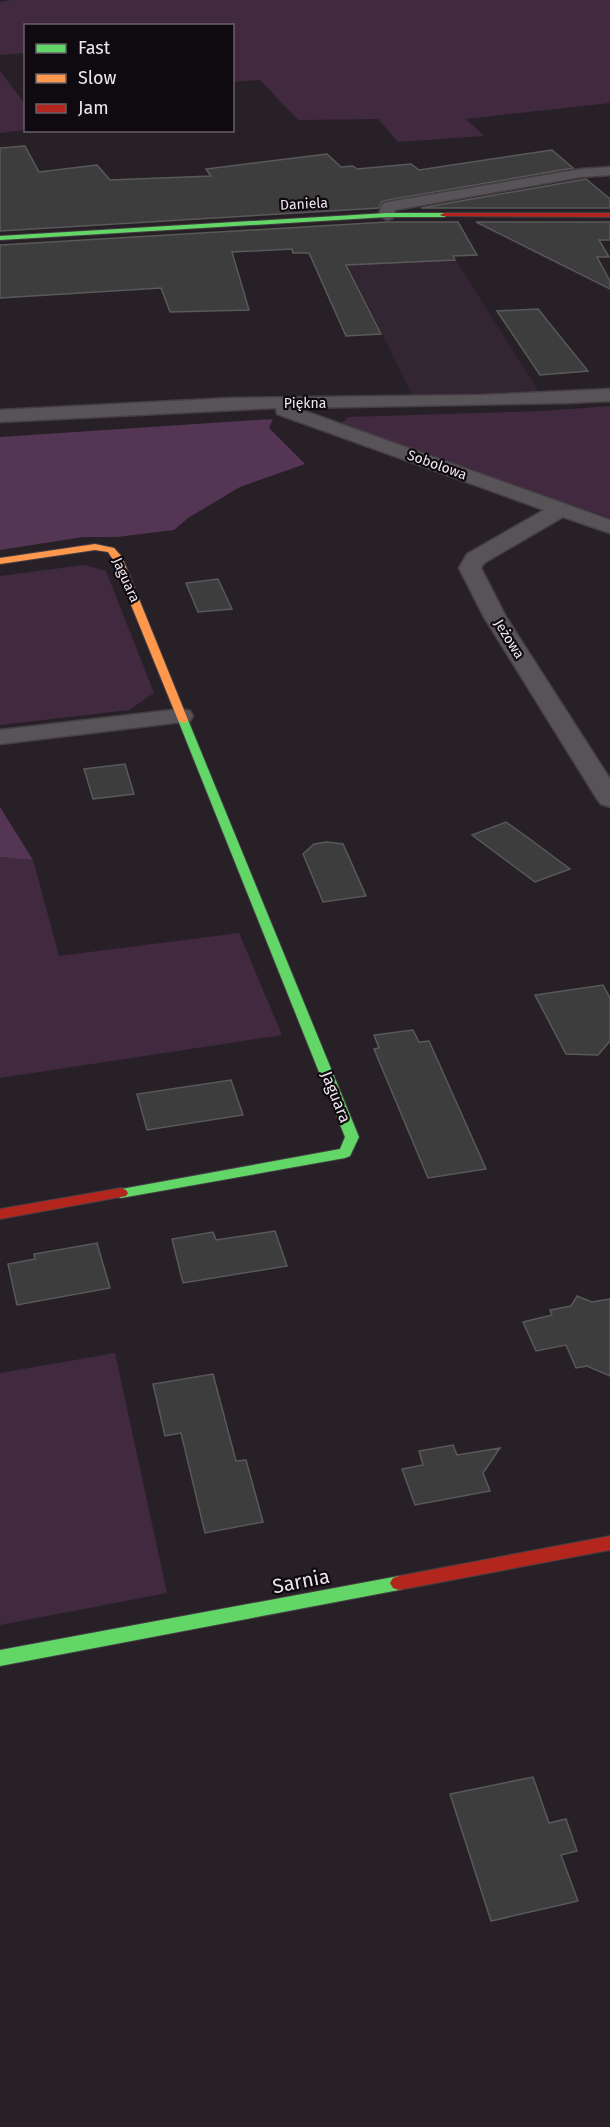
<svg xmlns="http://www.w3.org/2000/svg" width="610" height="2127" viewBox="0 0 610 2127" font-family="'Fira Sans',sans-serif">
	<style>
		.built { fill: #342533 }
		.green { fill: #412940 }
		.forest { fill: #543554 }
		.building { fill: #3e3d3e; stroke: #595959; stroke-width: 1.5 }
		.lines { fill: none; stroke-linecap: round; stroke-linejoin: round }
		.street-casing { stroke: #443f44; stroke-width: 3 }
		.fast-casing { stroke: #443f44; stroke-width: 2 }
		.slow-casing { stroke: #443f44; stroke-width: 2 }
		.jam-casing { stroke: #443f44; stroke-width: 2 }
		.street { fill: #575357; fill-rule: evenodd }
		.fast { fill: #63d668; fill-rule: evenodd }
		.slow { fill: #ff974d; fill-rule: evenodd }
		.jam { fill: #b3261e; fill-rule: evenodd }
		.labels { text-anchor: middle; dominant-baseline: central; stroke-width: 4.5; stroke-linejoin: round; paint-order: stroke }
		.far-street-label { font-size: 14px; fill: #ede6ed; stroke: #0f0a0f }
		.street-label { font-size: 16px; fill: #ede6ed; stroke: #0f0a0f }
		.near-street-label { font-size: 20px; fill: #ede6ed; stroke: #0f0a0f }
	</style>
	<rect width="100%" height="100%" fill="#272127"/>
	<path class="built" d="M 435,227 L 539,392 L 414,398 L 339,247 Z"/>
	<path class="green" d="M 12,0 L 610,0 L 610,103 L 466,119 L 484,136 L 398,142 L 378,119 L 298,120 L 260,80 L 233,82 L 232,26 L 26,26 L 25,53 L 0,55 L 0,2 Z
		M 0,71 L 25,104 L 25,130 L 0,133 Z
		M 610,406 L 610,518 L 450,464 L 342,423 L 348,417 L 544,411 Z
		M 84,565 L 106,571 L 154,693 L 129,710 L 0,725 L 0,576 Z
		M 0,857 L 33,860 L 59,956 L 239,933 L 282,1035 L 0,1078 Z
		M 115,1353 L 167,1593 L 0,1625 L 0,1373 Z"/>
	<path class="forest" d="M 273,419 L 269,428 L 305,464 L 240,487 L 188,518 L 174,530 L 117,537 L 83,537 L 0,550 L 0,437 Z
		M 0,807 L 33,860 L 0,857 Z"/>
	<path class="building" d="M 25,146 L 39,172 L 97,165 L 110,180 L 211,176 L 206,169 L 327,154 L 341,167 L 353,166 L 357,169 L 411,164 L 419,170 L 552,150 L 573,168 L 388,200 L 381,202 L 379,208 L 0,231 L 0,148 Z
		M 586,179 L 610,199 L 610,208 L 421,208 Z
		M 387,222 L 458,222 L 477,255 L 453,256 L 455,260 L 346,265 L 381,334 L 346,336 L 309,253 L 293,253 L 292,249 L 232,252 L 249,310 L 170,312 L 161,288 L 0,298 L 0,245 Z
		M 476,222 L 610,222 L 610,240 L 599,240 L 609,257 L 597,257 L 610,281 L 610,289 Z
		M 538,309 L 588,371 L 540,375 L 497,311 Z
		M 218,579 L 232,609 L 198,612 L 186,583 Z
		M 125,764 L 134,794 L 93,799 L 84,769 Z
		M 506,822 L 527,837 L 570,869 L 535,882 L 472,835 Z
		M 327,842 L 343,844 L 366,896 L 323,902 L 303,854 L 314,844 Z
		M 603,985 L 610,998 L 610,1041 L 598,1055 L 566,1054 L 535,995 Z
		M 413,1030 L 419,1042 L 429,1041 L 486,1169 L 428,1178 L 374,1049 L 379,1048 L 374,1035 Z
		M 231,1080 L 243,1115 L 147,1130 L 137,1094 Z
		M 275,1231 L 287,1266 L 183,1283 L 172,1239 L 213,1232 L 216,1240 Z
		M 97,1243 L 110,1288 L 17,1305 L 8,1264 L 35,1259 L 34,1254 Z
		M 577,1296 L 592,1302 L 610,1299 L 610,1376 L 587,1366 L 576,1368 L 566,1345 L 536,1351 L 523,1322 L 552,1315 L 550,1310 L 571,1306 Z
		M 213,1374 L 236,1461 L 246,1460 L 263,1522 L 205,1533 L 181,1433 L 165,1436 L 153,1384 Z
		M 453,1445 L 457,1455 L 500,1448 L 483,1473 L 490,1491 L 415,1505 L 402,1469 L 423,1465 L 419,1451 Z
		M 533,1777 L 549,1823 L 566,1819 L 577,1851 L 561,1855 L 578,1901 L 491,1921 L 450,1794 Z"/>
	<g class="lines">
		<g class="street-casing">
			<path id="street" d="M 610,167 L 610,175 L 581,177 L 395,210 L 393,218 L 387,220 L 379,215 L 382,204 L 388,202 L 581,169 Z
				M 610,389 L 610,401 L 567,403 L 296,408 L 610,520 L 610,533 L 563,517 L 484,563 L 481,568 L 506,617 L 610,779 L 610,807 L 601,804 L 597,799 L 484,617 L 459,568 L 467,554 L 544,510 L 277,414 L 276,408 L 0,422 L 0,410 L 231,398 L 481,395 Z
				M 181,709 L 190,711 L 193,716 L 190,721 L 0,744 L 0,730 Z"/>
		</g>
		<g class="fast-casing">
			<path id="fast" d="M 387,213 L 444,213 L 448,215 L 444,217 L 387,217 L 0,240 L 0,236 Z
				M 183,717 L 188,720 L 359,1137 L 350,1156 L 345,1158 L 121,1198 L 116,1196 L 114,1193 L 116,1190 L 340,1149 L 345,1137 L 178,720 Z
				M 399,1576 L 405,1578 L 408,1583 L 405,1588 L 399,1590 L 0,1666 L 0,1650 Z"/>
		</g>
		<g class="slow-casing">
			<path id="slow" d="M 95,544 L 114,548 L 122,557 L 188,720 L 187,722 L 183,723 L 178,720 L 112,558 L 108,552 L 95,550 L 0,564 L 0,558 Z"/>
		</g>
		<g class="jam-casing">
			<path id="jam" d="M 444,213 L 610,213 L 610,217 L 442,216 L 440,215 Z
				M 121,1188 L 126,1190 L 128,1193 L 126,1196 L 0,1219 L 0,1209 Z
				M 610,1536 L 610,1550 L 399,1590 L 393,1588 L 390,1583 L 393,1578 L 399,1576 Z"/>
		</g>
		<use href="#street" class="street"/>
		<use href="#fast" class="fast"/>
		<use href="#slow" class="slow"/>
		<use href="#jam" class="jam"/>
	</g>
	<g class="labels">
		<g class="far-street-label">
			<text transform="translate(304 204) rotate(-3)">Daniela</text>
			<text x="305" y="403">Piękna</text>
			<text transform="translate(437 465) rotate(20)">Sobolowa</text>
			<text transform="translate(126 580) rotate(66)">Jaguara</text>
			<text transform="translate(509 639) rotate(58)">Jeżowa</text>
		</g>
		<g class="street-label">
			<text transform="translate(336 1097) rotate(68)">Jaguara</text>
		</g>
		<g class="near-street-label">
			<text transform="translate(301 1581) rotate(-11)">Sarnia</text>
		</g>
	</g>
	<rect x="24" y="24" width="210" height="108" fill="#0f0a0f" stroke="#686268" stroke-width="1.5"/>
	<rect x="36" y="44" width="30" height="9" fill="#63d668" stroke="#686268" stroke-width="1.5"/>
	<text x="78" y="54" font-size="18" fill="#ede6ed">Fast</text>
	<rect x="36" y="74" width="30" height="9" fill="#ff974d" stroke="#686268" stroke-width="1.5"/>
	<text x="78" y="84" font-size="18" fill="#ede6ed">Slow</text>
	<rect x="36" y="104" width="30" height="9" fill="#b3261e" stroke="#686268" stroke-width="1.5"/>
	<text x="78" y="114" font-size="18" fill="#ede6ed">Jam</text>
</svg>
